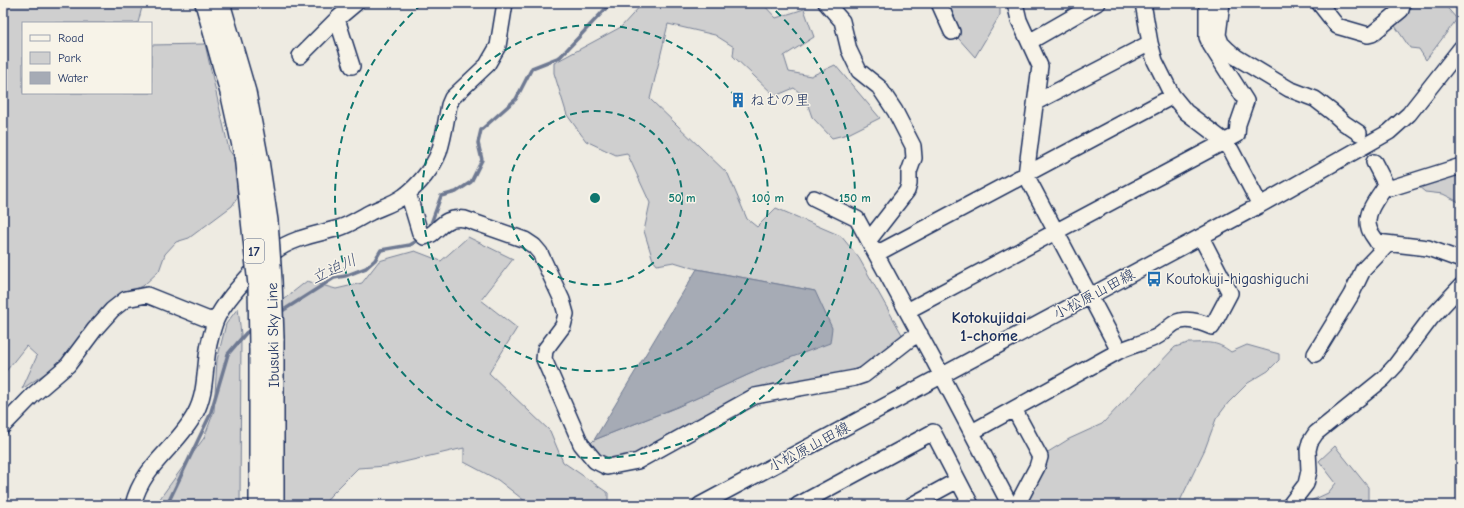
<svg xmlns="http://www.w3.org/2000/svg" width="1464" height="508" viewBox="0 0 1464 508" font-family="'Comic Neue','Klee One',sans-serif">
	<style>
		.green { fill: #cfcfcf; stroke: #757f96 }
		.water { fill: #a6abb5; stroke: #6e7992 }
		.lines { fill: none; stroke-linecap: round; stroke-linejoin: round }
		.stream { stroke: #6e7992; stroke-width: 3.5 }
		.minor-casing { stroke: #1b2f5e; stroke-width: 18 }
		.major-casing { stroke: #1b2f5e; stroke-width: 22 }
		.minor { stroke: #f7f3e8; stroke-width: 15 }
		.major { stroke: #f7f3e8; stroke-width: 19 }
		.major-bridge-casing { stroke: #1b2f5e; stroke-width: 22; stroke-linecap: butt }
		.major-bridge { stroke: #f7f3e8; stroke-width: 19 }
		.ring { fill: none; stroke: #0f766e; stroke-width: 2; stroke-dasharray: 7 5 }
		.labels { text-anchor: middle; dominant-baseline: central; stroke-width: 3; stroke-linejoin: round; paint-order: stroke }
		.shield { fill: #f7f3e8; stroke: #5d6a87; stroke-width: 1 }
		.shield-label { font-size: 14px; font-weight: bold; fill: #1b2f5e }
		.poi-label { font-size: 15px; fill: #1b2f5e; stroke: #f7f3e8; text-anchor: start }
		.street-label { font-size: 15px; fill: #1b2f5e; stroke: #f7f3e8 }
		.water-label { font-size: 16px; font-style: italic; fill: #455478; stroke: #f7f3e8 }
		.neighbourhood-label { font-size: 16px; font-weight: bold; fill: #1b2f5e; stroke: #f7f3e8 }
		.centre { fill: #0f766e; stroke: #f7f3e8; stroke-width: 2 }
		.ring-label { font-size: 12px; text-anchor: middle; font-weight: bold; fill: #0f766e; stroke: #f7f3e8; stroke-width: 3; stroke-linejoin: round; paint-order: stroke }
	</style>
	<rect width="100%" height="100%" fill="#eeebe2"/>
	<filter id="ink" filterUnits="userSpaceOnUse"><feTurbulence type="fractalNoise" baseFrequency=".025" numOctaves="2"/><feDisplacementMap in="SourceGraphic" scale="8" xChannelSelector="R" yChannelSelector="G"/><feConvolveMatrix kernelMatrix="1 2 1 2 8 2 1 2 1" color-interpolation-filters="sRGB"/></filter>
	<g filter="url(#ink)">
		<path class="green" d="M 3,3 L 143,3 L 138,23 L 23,23 L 23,93 L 151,93 L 151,45 L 205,44 L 229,150 L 234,157 L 241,192 L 232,206 L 189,238 L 176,242 L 165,254 L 159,271 L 143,286 L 122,295 L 62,362 L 22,389 L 37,356 L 26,346 L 3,375 Z
			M 643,3 L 762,3 L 776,18 L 804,9 L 814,37 L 784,56 L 789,72 L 811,76 L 835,65 L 880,118 L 848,134 L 832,138 L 812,117 L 805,97 L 794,88 L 775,96 L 733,56 L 734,47 L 715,35 L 668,24 L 650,99 L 728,174 L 747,219 L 757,227 L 776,208 L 841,236 L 859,258 L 904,338 L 863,372 L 752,397 L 613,466 L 580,454 L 594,440 L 677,407 L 763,368 L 815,291 L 697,269 L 674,262 L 657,265 L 653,260 L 644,231 L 650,203 L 627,153 L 616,155 L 586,141 L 567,115 L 554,73 L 554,63 L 621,27 Z
			M 938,3 L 1000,3 L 1000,15 L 975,57 L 950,29 Z
			M 1409,3 L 1443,3 L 1457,19 L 1426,60 L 1419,49 L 1410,48 L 1393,23 L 1412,7 Z
			M 1461,174 L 1461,203 L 1443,194 L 1425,192 L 1418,186 Z
			M 468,237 L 513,259 L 481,300 L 517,328 L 489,373 L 550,431 L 563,462 L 608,493 L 608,505 L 530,505 L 498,480 L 464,462 L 464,448 L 387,466 L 358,468 L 330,496 L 324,505 L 281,505 L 279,303 L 307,281 L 336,289 L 362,283 L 379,261 L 415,251 L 441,261 Z
			M 238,308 L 241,334 L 240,505 L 158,505 L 161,497 L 204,438 L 214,411 L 217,360 L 226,324 Z
			M 1188,343 C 1208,343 1215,340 1231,352 L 1247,345 L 1279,354 L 1279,360 L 1268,371 L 1248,383 L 1228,403 L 1216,419 L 1205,449 L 1178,505 L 1026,505 L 1037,483 L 1048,452 L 1069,439 L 1102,424 L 1175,347 Z
			M 1335,446 L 1368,487 L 1368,505 L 1302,505 L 1328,493 L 1336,483 L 1319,461 Z"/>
		<path class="water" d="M 697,269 L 815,291 L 832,328 L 830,343 L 763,368 L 677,407 L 594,440 Z"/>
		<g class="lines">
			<path class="stream" d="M 429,229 L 441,196 L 456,192 L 471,182 L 482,160 L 478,143 L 481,130 L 516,99 L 532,68 L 560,57 L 611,3
				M 279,313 L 334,278 L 345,276 L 366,268 L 375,260 L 381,250 L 410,245 L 420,239
				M 167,505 L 210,415 L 228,354 L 246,333 L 253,328"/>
			<g class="minor-casing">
				<path id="minor" d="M 826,3 L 842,21 L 849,50 L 859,71 L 879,87 L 895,111 L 913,146 L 914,158 L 909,172 L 909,184 L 907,191 L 869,240
					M 939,3 L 952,32
					M 1015,3 L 1019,20 L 1040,66 L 1026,175 L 1119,351
					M 1143,3 L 1150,43 L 1155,61 L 1172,95 L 1186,112 L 1224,141 L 1231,150 L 1260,205
					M 1222,3 L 1218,35 L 1221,43 L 1228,50 L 1236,57 L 1289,89 L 1315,99 L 1332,112 L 1344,123 L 1359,133
					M 1319,3 L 1337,26 L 1368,35 L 1372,34 L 1401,10 L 1402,6 L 1400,3
					M 337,19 L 352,66
					M 1029,42 L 1097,3
					M 300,56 L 337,19 L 356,3
					M 1036,102 L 1150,43
					M 1374,162 L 1386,185 L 1391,188 L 1461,166
					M 1386,185 C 1378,197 1364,213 1369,228 C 1370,233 1375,238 1377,242 L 1428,248 L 1461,260
					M 408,193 L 420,233 L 424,237 C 439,235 440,215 465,219 L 525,240 L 534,246 L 540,253 L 562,300 L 566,314 L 563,326 L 545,350 L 544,359 L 581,444 L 595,461 L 607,467 L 638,461 L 755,396 L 855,378 L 864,375 L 910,339 L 920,334
					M 814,198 L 857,219 L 933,359 L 1010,505
					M 876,254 L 1173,96
					M 907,311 L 1237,135 L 1238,124 L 1246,101 L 1211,46 L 1207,37 L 1207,3
					M 1315,354 L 1351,295 L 1363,270 L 1388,244
					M 1014,409 L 1040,457 L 1037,467 L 1017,505
					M 3,426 L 33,395 L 68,365 L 95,329 L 112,310 L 126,299 L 147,295 L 207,319 L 216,320
					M 972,432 L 1119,351 C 1131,346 1142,343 1154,338 C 1162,335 1168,327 1175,323 C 1186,317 1201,322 1212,327 L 1230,293 L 1201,237
					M 133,505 C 143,464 176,449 195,414 C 207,392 204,367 209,344 C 211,336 213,327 216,320 C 224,301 257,265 274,252 C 292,238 318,234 339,228 C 350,225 361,217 371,212 C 382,207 395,203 404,196 C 418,186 433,168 439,152 C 444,137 446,120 449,105 L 452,98 L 487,65 L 498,46 L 505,3
					M 700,505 L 1260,205 L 1389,132 L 1409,114 L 1461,48
					M 798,505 L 933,432 L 971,505
					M 912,505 L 958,480
					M 1290,505 L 1306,484 L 1309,471 L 1308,450 L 1310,442 L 1316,433 L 1383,379 L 1395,366 L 1431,318 L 1461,286"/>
			</g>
			<g class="major-casing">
				<path id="major" d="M 205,3 L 231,96 L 244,155
					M 220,3 L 246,92 L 259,161
					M 274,339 L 274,505
					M 259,505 L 259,347"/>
			</g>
			<use href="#minor" class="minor"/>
			<use href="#major" class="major"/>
			<g class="major-bridge-casing">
				<path id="major-bridge" d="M 244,155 L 258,285 L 259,347
					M 259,161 L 268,221 L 272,280 L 274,339"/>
			</g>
			<use href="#major-bridge" class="major-bridge"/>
		</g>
	</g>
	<g class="ring">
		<circle cx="595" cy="198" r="87"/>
		<circle cx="595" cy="198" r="173"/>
		<path d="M767 3A260 260 0 1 1 423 3"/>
	</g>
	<defs>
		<g id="building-bare" transform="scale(1.2)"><path d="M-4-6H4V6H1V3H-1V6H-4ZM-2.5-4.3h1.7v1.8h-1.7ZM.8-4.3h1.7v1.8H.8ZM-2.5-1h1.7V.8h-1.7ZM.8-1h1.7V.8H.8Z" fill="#1f6fb2" stroke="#f7f3e8" stroke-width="2.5" paint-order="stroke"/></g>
		<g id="bus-bare" transform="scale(1.2)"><path d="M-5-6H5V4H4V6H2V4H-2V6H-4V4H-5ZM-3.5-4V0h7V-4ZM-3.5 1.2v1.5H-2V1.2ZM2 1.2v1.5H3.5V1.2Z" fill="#1f6fb2" stroke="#f7f3e8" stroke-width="2.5" paint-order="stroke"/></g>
	</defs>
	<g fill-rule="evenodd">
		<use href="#building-bare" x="738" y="100"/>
		<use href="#bus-bare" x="1154" y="279"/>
	</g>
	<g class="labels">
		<rect class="shield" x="244" y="239" width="20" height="24" rx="3"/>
		<g class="shield-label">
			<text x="254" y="251">17</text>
		</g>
		<g class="poi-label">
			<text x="750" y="100">ねむの里</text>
			<text x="1166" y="279">Koutokuji-higashiguchi</text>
		</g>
		<g class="street-label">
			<text transform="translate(1094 294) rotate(-28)">小松原山田線</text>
			<text transform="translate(273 335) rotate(-91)">Ibusuki Sky Line</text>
			<text transform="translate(809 447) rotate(-28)">小松原山田線</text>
		</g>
		<g class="water-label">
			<text transform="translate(334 269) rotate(-25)">立迫川</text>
		</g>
		<g class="neighbourhood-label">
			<text x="989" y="318">Kotokujidai<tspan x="989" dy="18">1-chome</tspan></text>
		</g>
	</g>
	<circle cx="595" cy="198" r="6" class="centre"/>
	<g class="ring-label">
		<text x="682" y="202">50 m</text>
		<text x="768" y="202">100 m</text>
		<text x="855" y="202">150 m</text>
	</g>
	<rect width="1464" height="508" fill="none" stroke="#f7f3e8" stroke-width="16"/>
	<rect x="8" y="8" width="1448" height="492" fill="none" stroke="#1b2f5e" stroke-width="1.5" filter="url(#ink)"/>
	<rect x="22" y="22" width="130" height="72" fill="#f7f3e8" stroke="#9fa5b1"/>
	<rect x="30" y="35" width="20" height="6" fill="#f7f3e8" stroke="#9fa5b1"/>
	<text x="58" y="42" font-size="12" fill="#1b2f5e">Road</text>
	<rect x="30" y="52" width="20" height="12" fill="#cfcfcf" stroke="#9fa5b1"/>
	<text x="58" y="62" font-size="12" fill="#1b2f5e">Park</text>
	<rect x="30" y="72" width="20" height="12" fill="#a6abb5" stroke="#9fa5b1"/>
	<text x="58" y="82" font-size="12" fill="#1b2f5e">Water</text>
</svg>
